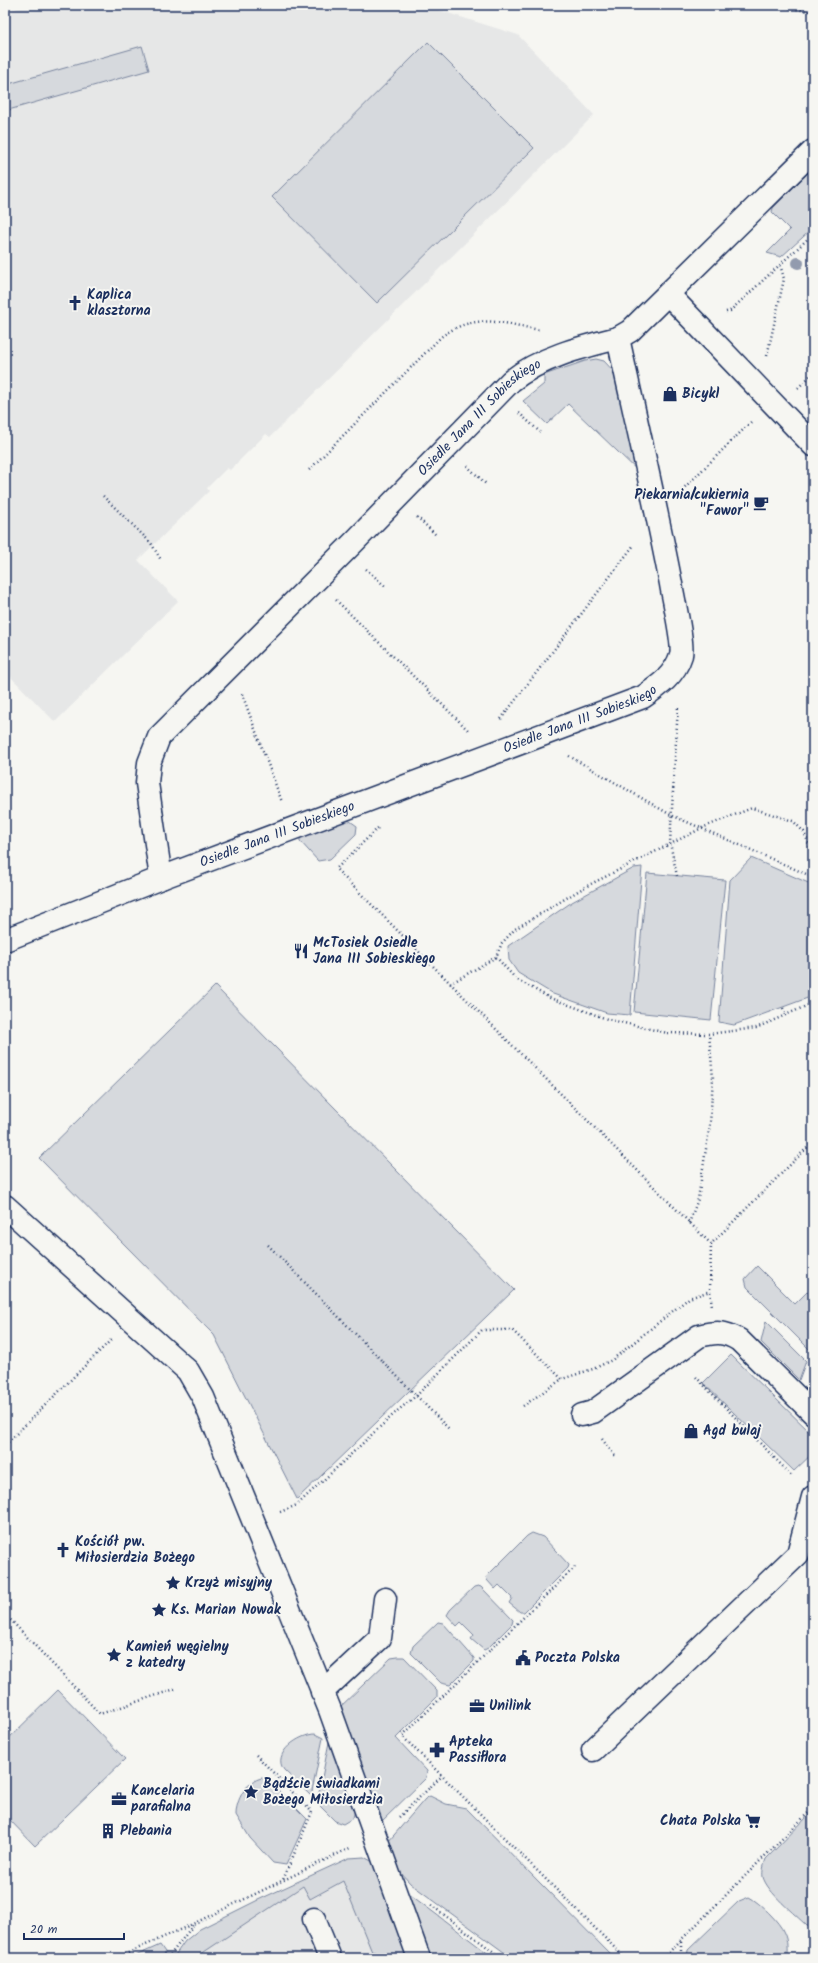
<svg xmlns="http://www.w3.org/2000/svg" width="818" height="1963" viewBox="0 0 818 1963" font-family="Kalam,sans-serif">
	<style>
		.built { fill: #e6e7e7 }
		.green { fill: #d6d9dd; stroke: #78849e }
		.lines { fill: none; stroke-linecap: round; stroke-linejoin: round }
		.minor-casing { stroke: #1b2f5e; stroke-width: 25 }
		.path { stroke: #1b2f5e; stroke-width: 2.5; stroke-dasharray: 1 3; stroke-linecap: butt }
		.minor { stroke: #f6f6f2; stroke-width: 22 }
		.tree { fill: #929bae }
		.labels { text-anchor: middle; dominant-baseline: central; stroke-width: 4; stroke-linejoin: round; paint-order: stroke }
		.poi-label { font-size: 14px; font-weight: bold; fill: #1b2f5e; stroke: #f6f6f2; text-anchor: start }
		.street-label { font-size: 14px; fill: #1b2f5e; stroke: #f6f6f2 }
	</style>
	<rect width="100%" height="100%" fill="#f6f6f2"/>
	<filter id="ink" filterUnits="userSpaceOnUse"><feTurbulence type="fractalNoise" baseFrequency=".025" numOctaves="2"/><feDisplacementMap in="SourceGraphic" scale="8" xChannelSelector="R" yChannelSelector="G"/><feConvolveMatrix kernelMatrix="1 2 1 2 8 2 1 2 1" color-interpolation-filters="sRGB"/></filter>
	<g filter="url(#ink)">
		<path class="built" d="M 24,5 L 422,5 L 518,35 L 594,115 L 270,437 L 266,434 L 230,470 L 227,468 L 207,488 L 209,491 L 138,560 L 178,601 L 55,722 L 5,671 L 5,14 Z
			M 343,1881 L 378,1958 L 195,1958 L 303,1886 L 311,1899 Z"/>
		<path class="green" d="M 428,42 L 534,148 L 377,303 L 272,197 Z
			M 142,46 L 149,70 L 5,111 L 5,85 Z
			M 813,168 L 813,228 L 781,257 L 767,253 L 790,230 L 772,212 L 773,208 Z
			M 596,359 L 604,361 L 618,376 L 641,474 L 568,404 L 547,424 L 523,401 L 544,384 L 544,375 L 585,361 Z
			M 346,820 L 350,821 L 357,826 L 356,834 L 330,859 L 318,861 L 300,841 L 300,837 Z
			M 751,858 L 813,885 L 813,996 L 734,1025 L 719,1022 L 730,880 Z
			M 642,867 L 630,1015 L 607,1013 L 553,994 L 518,973 L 509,960 L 508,946 L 572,902 L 634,868 Z
			M 647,873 L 725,880 L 711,1020 L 634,1012 Z
			M 215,986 L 514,1290 L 297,1499 L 214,1335 L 39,1158 Z
			M 757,1266 L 795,1304 L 813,1286 L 813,1353 L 747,1287 L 745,1279 Z
			M 766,1321 L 806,1361 L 799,1380 L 761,1342 Z
			M 731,1355 L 813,1435 L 813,1453 L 794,1471 L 703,1383 Z
			M 532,1533 L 543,1537 L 569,1565 L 568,1568 L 524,1612 L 520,1612 L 509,1603 L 512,1598 L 499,1585 L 495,1589 L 487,1580 L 486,1577 L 527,1536 Z
			M 478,1586 L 481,1587 L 513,1620 L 512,1624 L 488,1648 L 484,1650 L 471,1639 L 474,1635 L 461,1622 L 457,1626 L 447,1615 L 450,1610 L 474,1587 Z
			M 438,1622 L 443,1623 L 474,1658 L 474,1661 L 450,1685 L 441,1683 L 411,1653 L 413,1646 Z
			M 398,1657 L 404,1657 L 437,1691 L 437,1697 L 396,1738 L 427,1771 L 426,1778 L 378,1825 L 338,1709 L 391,1658 Z
			M 58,1690 L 125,1759 L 35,1846 L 5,1815 L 5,1742 Z
			M 315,1734 L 323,1738 L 311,1796 L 284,1770 C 271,1753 300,1734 315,1734 Z
			M 329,1742 L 355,1810 L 353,1818 L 343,1824 L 335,1821 L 317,1803 Z
			M 262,1778 L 268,1780 L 307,1819 L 286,1865 L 273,1863 L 250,1838 L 236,1815 C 236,1800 246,1781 262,1778 Z
			M 430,1796 L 446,1804 L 466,1808 L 614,1958 L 512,1958 L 411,1884 L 397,1869 L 388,1842 L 425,1799 Z
			M 813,1811 L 813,1927 L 807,1926 C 795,1914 767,1892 763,1877 C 762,1871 764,1865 766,1859 Z
			M 364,1857 L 373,1862 L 410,1958 L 378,1958 L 376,1952 L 372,1952 L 343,1881 L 310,1899 L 303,1886 L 195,1958 L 173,1958 L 185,1941 L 200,1929 L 258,1900 L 349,1858 Z
			M 404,1890 L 494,1958 L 429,1958 Z
			M 749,1897 C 759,1902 780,1922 784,1933 C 788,1941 787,1950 787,1958 L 687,1958 L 688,1950 L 739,1901 Z
			M 160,1945 L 165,1952 L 163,1958 L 131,1958 Z"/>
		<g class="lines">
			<g class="minor-casing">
				<g id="minor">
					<path d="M 668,294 L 813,445"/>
					<path id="s1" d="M 161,878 L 147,783 L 149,763 L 159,737 L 353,543 L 511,381 C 541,357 582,347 618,338 L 630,331 L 813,151"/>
					<path id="s2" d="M 5,940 L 161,878 L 643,697 C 659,686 675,675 681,655 C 684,644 673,597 671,584 C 655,501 636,420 618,338"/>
					<path d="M 5,1206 L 188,1371 L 203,1397 L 330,1710 L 419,1958"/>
					<path d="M 582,1415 L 593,1412 L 699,1336 C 715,1332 724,1331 739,1340 L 813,1413"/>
					<path d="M 322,1692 L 380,1638 L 385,1599"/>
					<path d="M 593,1750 L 798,1554 L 813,1497"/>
					<path d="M 314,1919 L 330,1958"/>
				</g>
			</g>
			<path class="path" d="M 773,5 L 813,12
				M 726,312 L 730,311 L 813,234
				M 767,356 L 784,279 L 780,264
				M 798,388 L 813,373
				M 519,413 L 540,432
				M 467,466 L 487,485
				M 309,470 L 441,337 C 474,312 502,323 540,330
				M 682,490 L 751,422
				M 103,496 L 151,543 L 161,560
				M 417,517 L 436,535
				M 366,569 L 385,586
				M 336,600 L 469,731
				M 242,694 L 282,802
				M 501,719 L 634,545
				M 569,756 L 671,815 L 813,877
				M 378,828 L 336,869 L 711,1244 L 813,1142
				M 677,876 L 670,843 L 678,706
				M 496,957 L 516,979 L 550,998 L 607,1019 L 667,1033 L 709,1034 L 756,1028 L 813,1003
				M 450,984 L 496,957 L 502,943 L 515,929 L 583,888 L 702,828 L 752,808 L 793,821 L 804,832 L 813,855
				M 783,1008 L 786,1015
				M 689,1223 L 698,1199 L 710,1124 L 713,1078 L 709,1034
				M 711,1244 L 710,1291 L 712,1306
				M 268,1245 L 449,1429
				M 696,1377 L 793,1477
				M 523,1406 L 562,1379
				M 602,1439 L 615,1456
				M 5,1445 L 111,1340
				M 280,1512 L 297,1505 L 396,1412 L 416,1396 L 482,1330 L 512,1330 L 562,1379 L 593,1369 L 612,1360 L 689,1298 L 710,1291
				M 575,1567 L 402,1736 L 625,1958
				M 5,1614 L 100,1714 L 175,1689
				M 256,1755 L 312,1812 L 283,1880
				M 399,1817 L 442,1776
				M 431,1905 L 502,1958
				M 681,1942 L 681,1958
				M 117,1958 L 195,1923 L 350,1848
				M 168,1958 L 194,1924
				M 663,1958 L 813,1808"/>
			<use href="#minor" class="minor"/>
		</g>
		<circle class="tree" cx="798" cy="263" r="6"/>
	</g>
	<defs>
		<g id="church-bare" transform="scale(1.2)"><path d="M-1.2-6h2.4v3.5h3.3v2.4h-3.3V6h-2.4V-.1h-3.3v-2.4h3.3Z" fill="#1b2f5e" stroke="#f6f6f2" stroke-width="2.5" paint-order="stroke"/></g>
		<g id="shop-bare" transform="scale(1.2)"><path d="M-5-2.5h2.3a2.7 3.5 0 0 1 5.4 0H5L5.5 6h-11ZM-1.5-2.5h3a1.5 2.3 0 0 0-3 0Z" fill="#1b2f5e" stroke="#f6f6f2" stroke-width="2.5" paint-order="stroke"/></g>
		<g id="cafe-bare" transform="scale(1.2)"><path d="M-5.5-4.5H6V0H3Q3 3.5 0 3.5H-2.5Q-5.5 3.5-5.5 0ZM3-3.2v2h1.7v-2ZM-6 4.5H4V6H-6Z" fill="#1b2f5e" stroke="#f6f6f2" stroke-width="2.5" paint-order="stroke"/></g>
		<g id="restaurant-bare" transform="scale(1.2)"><path d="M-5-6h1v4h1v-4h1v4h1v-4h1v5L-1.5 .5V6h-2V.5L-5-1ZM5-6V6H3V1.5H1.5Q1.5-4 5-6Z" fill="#1b2f5e" stroke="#f6f6f2" stroke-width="2.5" paint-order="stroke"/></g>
		<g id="sight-bare" transform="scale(1.2)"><path d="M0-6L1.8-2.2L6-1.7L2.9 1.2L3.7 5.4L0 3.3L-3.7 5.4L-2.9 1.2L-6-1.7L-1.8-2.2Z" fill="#1b2f5e" stroke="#f6f6f2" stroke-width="2.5" paint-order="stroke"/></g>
		<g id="civic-bare" transform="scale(1.2)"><path d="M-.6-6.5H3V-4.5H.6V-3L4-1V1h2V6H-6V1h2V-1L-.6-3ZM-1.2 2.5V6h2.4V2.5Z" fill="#1b2f5e" stroke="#f6f6f2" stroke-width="2.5" paint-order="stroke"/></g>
		<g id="office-bare" transform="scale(1.2)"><path d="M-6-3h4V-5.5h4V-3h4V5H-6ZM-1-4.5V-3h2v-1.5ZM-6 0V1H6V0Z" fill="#1b2f5e" stroke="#f6f6f2" stroke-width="2.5" paint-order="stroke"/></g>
		<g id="pharmacy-bare" transform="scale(1.2)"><path d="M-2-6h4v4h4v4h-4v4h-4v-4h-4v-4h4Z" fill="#1b2f5e" stroke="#f6f6f2" stroke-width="2.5" paint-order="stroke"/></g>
		<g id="supermarket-bare" transform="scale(1.2)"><path d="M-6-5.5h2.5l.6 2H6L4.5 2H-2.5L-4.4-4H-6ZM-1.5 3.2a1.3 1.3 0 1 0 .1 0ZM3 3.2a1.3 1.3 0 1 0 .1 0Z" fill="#1b2f5e" stroke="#f6f6f2" stroke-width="2.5" paint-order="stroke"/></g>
		<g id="building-bare" transform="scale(1.2)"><path d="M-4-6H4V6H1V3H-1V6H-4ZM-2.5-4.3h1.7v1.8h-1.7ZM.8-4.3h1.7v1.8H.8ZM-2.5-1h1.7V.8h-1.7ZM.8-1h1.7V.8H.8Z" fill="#1b2f5e" stroke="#f6f6f2" stroke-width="2.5" paint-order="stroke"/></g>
	</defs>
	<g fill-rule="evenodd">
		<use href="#church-bare" x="75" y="303"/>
		<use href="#shop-bare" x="670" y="394"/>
		<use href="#cafe-bare" x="761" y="503"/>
		<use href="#restaurant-bare" x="301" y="951"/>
		<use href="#shop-bare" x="691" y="1431"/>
		<use href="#church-bare" x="63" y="1550"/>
		<use href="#sight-bare" x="173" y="1583"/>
		<use href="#sight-bare" x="159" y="1610"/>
		<use href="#sight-bare" x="114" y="1655"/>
		<use href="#civic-bare" x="523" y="1658"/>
		<use href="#office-bare" x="477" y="1706"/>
		<use href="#pharmacy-bare" x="437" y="1750"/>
		<use href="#sight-bare" x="251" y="1792"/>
		<use href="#office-bare" x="119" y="1799"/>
		<use href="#supermarket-bare" x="753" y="1821"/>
		<use href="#building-bare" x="108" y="1831"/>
	</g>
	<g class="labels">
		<g class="poi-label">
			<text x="87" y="295">Kaplica<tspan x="87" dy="16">klasztorna</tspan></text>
			<text x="682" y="394">Bicykl</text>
			<text x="749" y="495" text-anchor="end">Piekarnia/cukiernia<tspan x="749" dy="16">"Fawor"</tspan></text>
			<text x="313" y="943">McTosiek Osiedle<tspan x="313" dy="16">Jana III Sobieskiego</tspan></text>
			<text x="703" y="1431">Agd bulaj</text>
			<text x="75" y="1542">Kościół pw.<tspan x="75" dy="16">Miłosierdzia Bożego</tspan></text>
			<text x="185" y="1583">Krzyż misyjny</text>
			<text x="171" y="1610">Ks. Marian Nowak</text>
			<text x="126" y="1647">Kamień węgielny<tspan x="126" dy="16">z katedry</tspan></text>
			<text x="535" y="1658">Poczta Polska</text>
			<text x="489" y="1706">Unilink</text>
			<text x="449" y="1742">Apteka<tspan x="449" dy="16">Passiflora</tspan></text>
			<text x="263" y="1784">Bądźcie świadkami<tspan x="263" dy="16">Bożego Miłosierdzia</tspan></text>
			<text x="131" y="1791">Kancelaria<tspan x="131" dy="16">parafialna</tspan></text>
			<text x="741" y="1821" text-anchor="end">Chata Polska</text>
			<text x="120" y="1831">Plebania</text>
		</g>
		<g class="street-label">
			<text stroke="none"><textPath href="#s1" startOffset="597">Osiedle Jana III Sobieskiego</textPath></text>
			<text stroke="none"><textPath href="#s2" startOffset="616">Osiedle Jana III Sobieskiego</textPath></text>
			<text stroke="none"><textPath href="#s2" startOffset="292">Osiedle Jana III Sobieskiego</textPath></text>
		</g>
	</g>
	<rect width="818" height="1963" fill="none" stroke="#f6f6f2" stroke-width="20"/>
	<rect x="10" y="10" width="798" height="1943" fill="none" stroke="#1b2f5e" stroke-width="1.5" filter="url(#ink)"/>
	<path d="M24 1933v6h100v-6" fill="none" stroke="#1b2f5e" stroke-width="2"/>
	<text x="30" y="1933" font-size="12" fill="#1b2f5e" stroke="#f6f6f2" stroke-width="3" paint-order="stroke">20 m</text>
</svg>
